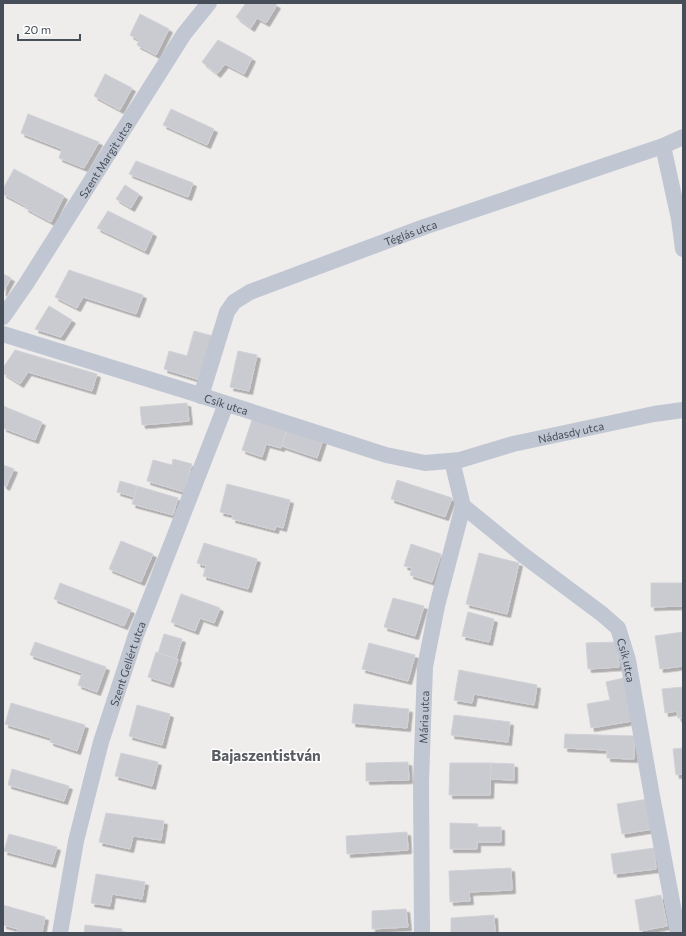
<svg xmlns="http://www.w3.org/2000/svg" width="686" height="936" viewBox="0 0 686 936" font-family="Commissioner,sans-serif">
	<style>
		.building { fill: #c9cbd1; stroke: #d0d2d8; filter: url(#shadow) }
		.lines { fill: none; stroke-linecap: round; stroke-linejoin: round }
		.street { stroke: #c0c7d2; stroke-width: 16 }
		.labels { text-anchor: middle; dominant-baseline: central; stroke-width: 3; stroke-linejoin: round; paint-order: stroke }
		.street-label { font-size: 11px; fill: #454e59; stroke: #fff }
		.district-label { font-size: 15px; font-weight: bold; fill: #595c61; stroke: #fff }
	</style>
	<defs>
		<filter id="shadow"><feDropShadow dx="3.5" dy="3.5" stdDeviation="0" flood-color="#0004"/></filter>
	</defs>
	<rect width="100%" height="100%" fill="#efecec"/>
	<path class="building" d="M 246,3 L 273,3 L 277,5 L 266,23 L 257,18 L 251,28 L 236,17 Z
		M 140,14 L 169,29 L 156,55 L 137,45 L 139,40 L 130,35 Z
		M 218,40 L 252,58 L 244,74 L 225,64 L 217,74 L 202,62 Z
		M 105,74 L 132,88 L 120,110 L 94,96 Z
		M 171,109 L 214,129 L 207,145 L 163,125 Z
		M 28,114 L 99,142 L 84,168 L 59,158 L 62,149 L 21,133 Z
		M 136,161 L 193,183 L 188,197 L 129,174 Z
		M 14,169 L 64,196 L 51,222 L 25,208 L 26,206 L 3,194 L 3,189 Z
		M 125,185 L 139,194 L 131,208 L 116,199 Z
		M 108,211 L 153,233 L 145,251 L 97,228 Z
		M 69,270 L 143,295 L 136,314 L 83,297 L 77,308 L 55,297 Z
		M 3,274 L 11,278 L 3,293 Z
		M 49,306 L 72,320 L 61,337 L 35,329 Z
		M 194,331 L 213,336 L 200,380 L 164,369 L 169,351 L 187,356 Z
		M 15,350 L 97,374 L 92,391 L 28,372 L 20,384 L 3,373 L 3,368 Z
		M 238,351 L 257,355 L 249,391 L 230,387 Z
		M 187,403 L 189,421 L 142,425 L 140,407 Z
		M 3,406 L 42,422 L 35,440 L 3,428 Z
		M 253,417 L 287,428 L 281,448 L 266,444 L 262,457 L 242,450 Z
		M 287,428 L 323,440 L 317,458 L 282,446 Z
		M 173,459 L 192,464 L 184,492 L 147,481 L 153,460 L 172,465 Z
		M 3,465 L 14,469 L 6,487 L 3,485 Z
		M 397,480 L 452,498 L 445,517 L 391,499 Z
		M 120,481 L 137,486 L 134,497 L 117,492 Z
		M 227,484 L 290,500 L 283,528 L 276,526 L 275,530 L 232,519 L 233,515 L 220,512 Z
		M 137,486 L 178,498 L 173,515 L 132,504 Z
		M 121,541 L 153,554 L 141,582 L 109,569 Z
		M 204,543 L 257,559 L 248,589 L 203,576 L 206,566 L 197,563 Z
		M 411,544 L 441,554 L 432,582 L 410,575 L 412,568 L 404,566 Z
		M 479,553 L 519,563 L 507,614 L 466,604 Z
		M 60,583 L 131,610 L 124,626 L 54,599 Z
		M 651,583 L 683,583 L 683,606 L 651,607 Z
		M 181,594 L 220,608 L 214,623 L 200,618 L 195,631 L 171,622 Z
		M 393,598 L 424,606 L 415,636 L 384,627 Z
		M 468,612 L 494,619 L 489,642 L 462,636 Z
		M 683,632 L 683,666 L 660,669 L 655,636 Z
		M 164,634 L 182,639 L 176,659 L 158,653 Z
		M 35,642 L 106,667 L 97,692 L 78,685 L 82,673 L 30,655 Z
		M 617,642 L 619,667 L 588,669 L 586,643 Z
		M 369,643 L 415,655 L 408,681 L 362,669 Z
		M 156,652 L 178,659 L 170,684 L 148,677 Z
		M 459,670 L 537,685 L 534,705 L 474,694 L 472,703 L 454,700 Z
		M 624,678 L 632,721 L 591,728 L 587,704 L 610,700 L 606,682 Z
		M 683,687 L 683,718 L 678,718 L 677,711 L 665,713 L 662,689 Z
		M 11,703 L 85,725 L 77,751 L 50,742 L 51,738 L 5,724 Z
		M 354,704 L 409,709 L 407,728 L 352,723 Z
		M 137,705 L 170,714 L 162,745 L 129,736 Z
		M 454,715 L 510,722 L 508,742 L 451,735 Z
		M 565,734 L 634,736 L 634,759 L 607,758 L 607,750 L 564,748 Z
		M 683,748 L 683,774 L 676,775 L 673,749 Z
		M 121,753 L 158,762 L 152,786 L 115,776 Z
		M 408,762 L 409,780 L 366,781 L 366,763 Z
		M 450,763 L 491,763 L 490,795 L 449,795 Z
		M 491,763 L 514,764 L 514,780 L 490,779 Z
		M 12,769 L 69,786 L 64,801 L 8,785 Z
		M 648,799 L 653,829 L 622,834 L 617,804 Z
		M 106,813 L 164,821 L 161,840 L 133,836 L 130,849 L 99,842 Z
		M 450,823 L 478,824 L 477,827 L 501,827 L 501,842 L 477,842 L 477,849 L 450,849 Z
		M 407,832 L 408,850 L 347,854 L 346,836 Z
		M 9,834 L 57,847 L 52,864 L 4,851 Z
		M 654,848 L 656,869 L 614,874 L 611,854 Z
		M 511,868 L 512,890 L 469,892 L 470,901 L 450,902 L 449,871 Z
		M 96,874 L 145,882 L 142,899 L 112,894 L 110,906 L 91,903 Z
		M 661,895 L 667,926 L 640,931 L 635,900 Z
		M 3,905 L 45,917 L 42,933 L 17,933 L 18,929 L 3,925 Z
		M 406,909 L 408,927 L 372,929 L 372,911 Z
		M 494,915 L 495,933 L 451,933 L 451,918 Z
		M 85,925 L 122,929 L 121,933 L 84,933 Z"/>
	<g class="lines">
		<g class="street">
			<path d="M 663,146 L 679,219 L 683,249"/>
			<path id="s1" d="M 3,317 L 26,284 L 184,34 L 209,3"/>
			<path id="s2" d="M 3,334 L 190,392 L 386,455 L 425,463 L 460,460 L 513,444 L 654,414 L 683,410"/>
			<path id="s3" d="M 201,396 L 227,312 L 234,302 L 250,292 L 424,227 L 663,146 L 683,137"/>
			<path id="s4" d="M 452,461 L 463,506 L 523,555 L 602,614 L 618,628 L 628,660 L 652,796 L 678,933"/>
			<path id="s5" d="M 60,933 L 76,841 L 101,742 L 136,635 L 226,404"/>
			<path id="s6" d="M 422,933 L 421,782 L 425,667 L 437,606 L 463,506"/>
		</g>
	</g>
	<g class="labels">
		<g class="street-label">
			<text stroke="none"><textPath href="#s1" startOffset="188">Szent Margit utca</textPath></text>
			<text stroke="none"><textPath href="#s3" startOffset="290">Téglás utca</textPath></text>
			<text stroke="none"><textPath href="#s2" startOffset="234">Csík utca</textPath></text>
			<text stroke="none"><textPath href="#s2" startOffset="591">Nádasdy utca</textPath></text>
			<text stroke="none"><textPath href="#s4" startOffset="277">Csík utca</textPath></text>
			<text stroke="none"><textPath href="#s5" startOffset="278">Szent Gellért utca</textPath></text>
			<text stroke="none"><textPath href="#s6" startOffset="216">Mária utca</textPath></text>
		</g>
		<g class="district-label">
			<text x="266" y="755">Bajaszentistván</text>
		</g>
	</g>
	<rect width="686" height="936" fill="none" stroke="#454e59" stroke-width="8"/>
	<path d="M18 34v6h62v-6" fill="none" stroke="#454e59" stroke-width="2"/>
	<text x="24" y="34" font-size="12" fill="#454e59" stroke="#ffffff" stroke-width="3" paint-order="stroke">20 m</text>
</svg>
